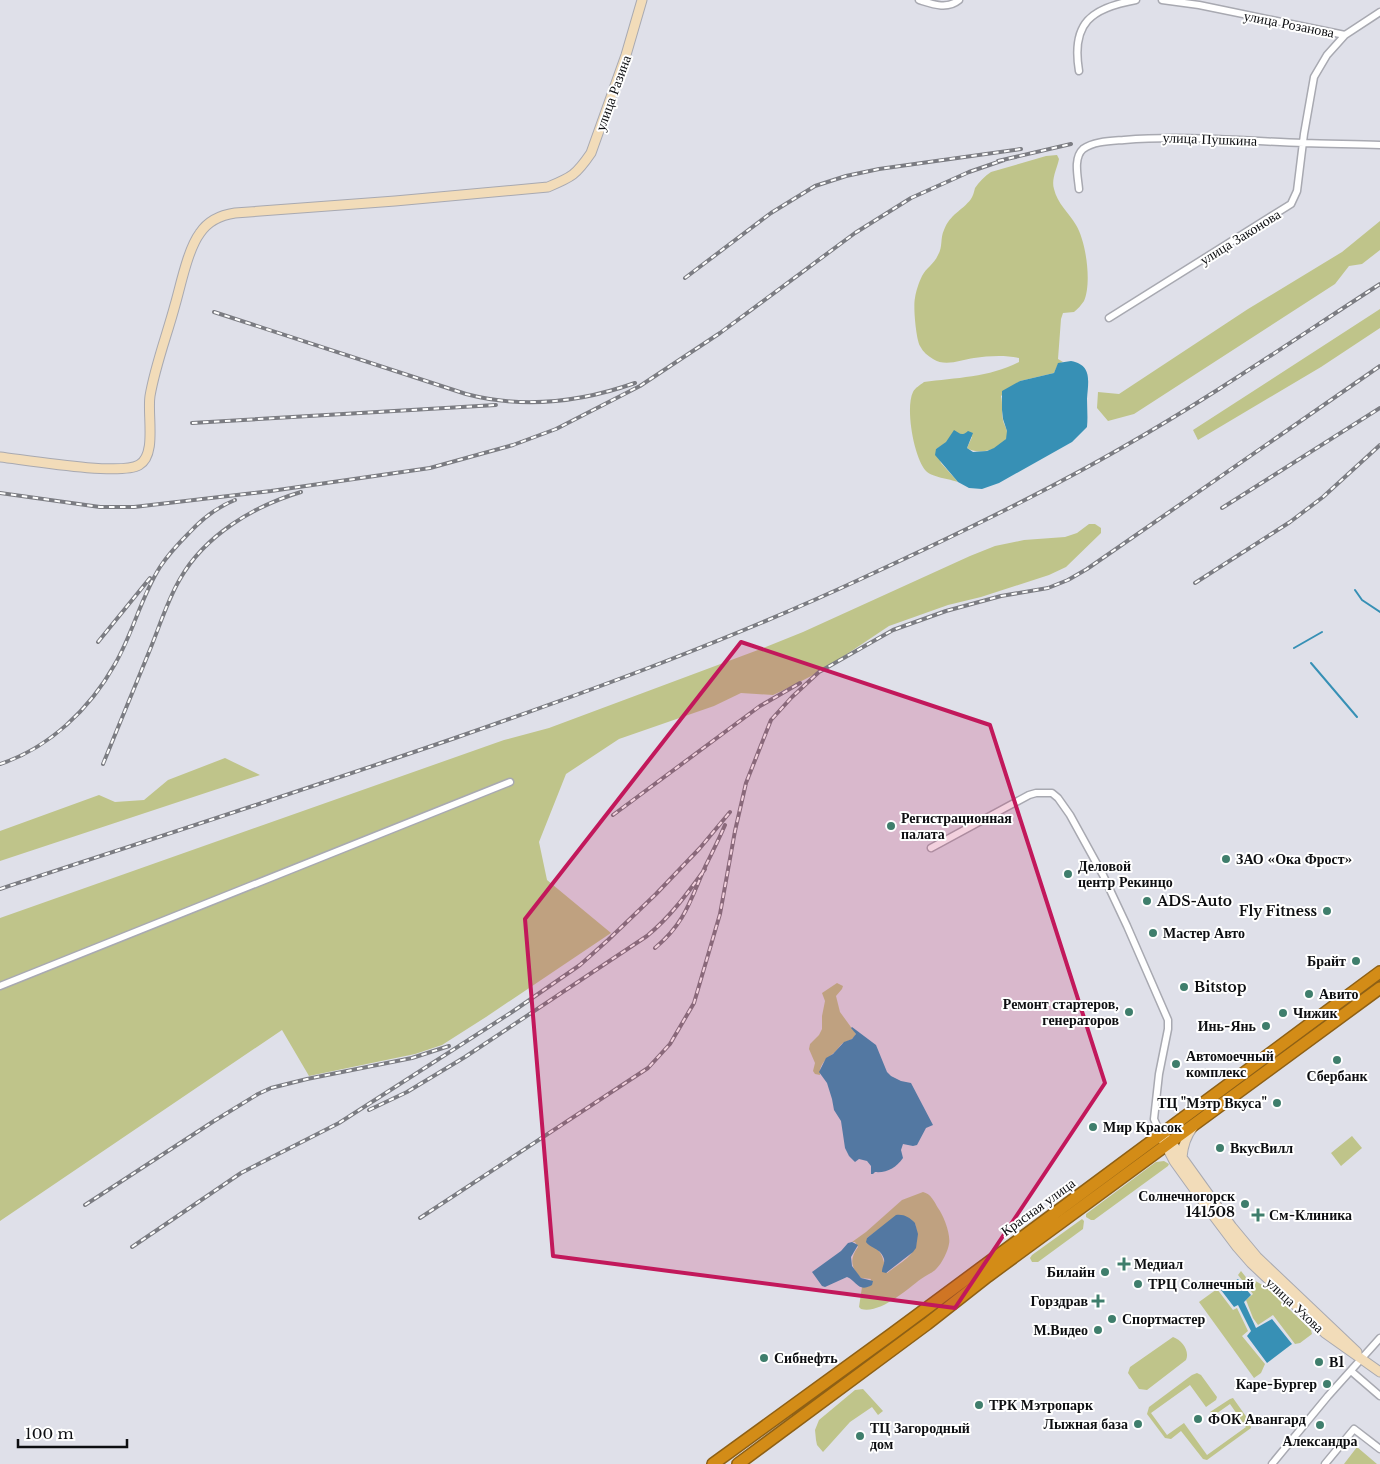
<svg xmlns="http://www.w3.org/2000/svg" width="1380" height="1464" viewBox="0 0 1380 1464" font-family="'Libre Baskerville',serif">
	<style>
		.green { fill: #bfc48a; fill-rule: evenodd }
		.water { fill: #3790b5 }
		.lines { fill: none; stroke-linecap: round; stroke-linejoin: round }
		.stream { stroke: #3790b5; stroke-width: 2 }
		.street-casing { stroke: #a8a9b1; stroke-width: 9 }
		.secondary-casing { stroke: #a8a9b1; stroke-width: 11 }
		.highway-casing { stroke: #8e6015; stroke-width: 14 }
		.street { stroke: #fff; stroke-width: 6 }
		.secondary { stroke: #f2dcb9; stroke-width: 9 }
		.highway { stroke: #d38c17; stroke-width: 11 }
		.rail-casing { stroke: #7b7c82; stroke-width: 4 }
		.rail { stroke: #fff; stroke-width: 2; stroke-dasharray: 5.5; stroke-linecap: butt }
		.marked { fill: #c2185b; fill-opacity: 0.2; stroke: #c2185b; stroke-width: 4; stroke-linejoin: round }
		.poi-dot { fill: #3f7e6c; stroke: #fff; stroke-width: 2 }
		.labels { text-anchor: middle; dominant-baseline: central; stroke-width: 4; stroke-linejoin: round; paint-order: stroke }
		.street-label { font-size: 14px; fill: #0d0e11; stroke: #fff }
		.poi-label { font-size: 14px; font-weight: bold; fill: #0d0e11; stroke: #fff; text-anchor: start }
	</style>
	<rect width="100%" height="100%" fill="#dfe0e9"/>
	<path class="green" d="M 1057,155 L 1059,159 C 1057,169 1051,179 1054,189 C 1057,203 1069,213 1076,225 C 1086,241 1092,283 1084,301 C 1081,305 1078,309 1074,312 L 1063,313 L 1061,319 L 1058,359 L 1063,362 L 1058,364 L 1054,373 L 1020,381 L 1001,396 C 1003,404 1001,412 1003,420 C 1004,426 1010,432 1006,439 C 999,451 977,455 967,448 L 972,437 L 960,435 L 936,449 L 941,463 L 958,482 C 950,479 931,477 926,471 C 914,458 905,408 913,392 C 915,388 920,385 924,382 C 955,378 991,377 1019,362 L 1019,358 C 1005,355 988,356 974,358 C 961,360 945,367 933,359 C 928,356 923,352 920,346 C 916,339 913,306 915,298 C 916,291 919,282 922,276 C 926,268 934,264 938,255 C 943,247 940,238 944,230 C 950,214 962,211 971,199 C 973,196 974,192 975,188 C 979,182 985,176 991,172 L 1046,156 Z
		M 1380,221 L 1380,250 L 1362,264 L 1349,266 L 1335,284 L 1134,414 L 1108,421 L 1097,408 L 1098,392 L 1119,394 L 1248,309 L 1342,252 Z
		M 1380,309 L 1380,328 L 1321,367 L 1198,440 L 1193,430 Z
		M 1089,524 L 1095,524 L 1101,528 L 1101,533 L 1066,567 L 1049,575 L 981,597 L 948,605 L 889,626 L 823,670 L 786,689 L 773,695 L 741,693 L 714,706 L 619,739 L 566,774 L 539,842 L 547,880 L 611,933 L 486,1017 L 442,1045 L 415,1054 L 309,1076 L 282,1030 L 0,1221 L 0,918 L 504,740 L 549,728 L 758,650 L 803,632 L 970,556 L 995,546 L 1024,540 L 1065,537 L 1077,533 Z
		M 225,758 L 260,775 L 0,861 L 0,831 L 99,795 L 115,802 L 144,800 L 168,780 Z
		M 837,983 L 843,986 L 842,989 L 836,996 L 840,1012 L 856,1034 C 853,1040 849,1040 843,1043 C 840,1045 838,1049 835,1052 C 827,1059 819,1063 820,1075 L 815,1074 L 813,1071 L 815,1063 L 809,1049 L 810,1044 L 819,1035 L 822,1029 L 822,1016 L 825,1001 L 822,993 Z
		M 1352,1136 L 1362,1148 L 1341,1166 L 1331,1153 Z
		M 1164,1161 L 1169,1164 L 1168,1166 L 1094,1220 L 1091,1220 L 1086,1217 L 1086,1214 L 1156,1162 Z
		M 923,1192 C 931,1194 934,1201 938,1208 C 944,1216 951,1235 949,1244 C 948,1251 942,1263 937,1268 C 933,1273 926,1275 921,1279 C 907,1289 881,1314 861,1309 L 859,1307 L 862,1287 L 868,1287 L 871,1279 L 861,1278 C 851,1268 849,1259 858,1247 L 855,1242 L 852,1242 L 866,1232 L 902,1200 ZM 915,1223 C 922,1252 909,1257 887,1273 C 883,1260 883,1249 869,1245 L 867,1238 L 882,1227 Z
		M 1082,1219 L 1084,1221 L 1083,1229 L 1038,1262 L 1032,1262 L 1030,1258 L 1032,1255 Z
		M 1241,1271 L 1249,1281 L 1252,1279 L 1266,1287 L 1311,1330 L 1312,1334 L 1300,1343 L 1295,1344 L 1273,1315 L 1258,1325 L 1253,1318 L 1246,1300 L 1253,1294 L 1238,1275 Z
		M 1217,1289 L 1233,1310 L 1237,1308 L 1248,1331 L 1242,1336 L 1265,1364 L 1261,1373 L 1254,1378 L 1199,1302 Z
		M 1173,1337 C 1182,1340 1190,1351 1186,1360 L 1147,1390 L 1139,1389 L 1128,1373 L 1130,1367 Z
		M 1197,1373 L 1201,1375 L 1217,1397 L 1216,1400 L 1206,1407 L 1190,1385 L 1151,1413 L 1167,1435 L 1184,1423 L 1207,1455 L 1246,1427 L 1230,1404 L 1213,1416 L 1210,1412 L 1230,1399 L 1233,1398 L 1250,1422 L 1251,1428 L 1207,1460 L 1203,1459 L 1181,1431 L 1171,1439 L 1165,1438 L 1147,1414 L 1149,1407 L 1192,1375 Z
		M 863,1389 L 883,1411 L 878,1415 L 872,1407 L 850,1422 L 823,1452 L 817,1445 L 816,1440 L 815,1430 L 819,1420 L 855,1390 Z
		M 1357,1447 L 1377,1464 L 1344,1464 Z"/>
	<path class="water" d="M 1071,361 C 1093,365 1088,382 1087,399 C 1087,408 1088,417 1087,427 L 1072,442 L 999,483 L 982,489 L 969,488 L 958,482 L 935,455 L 936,449 L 946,442 L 954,430 C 960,433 961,437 968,431 L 973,433 L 967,448 L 973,452 L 987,451 L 994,448 L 1006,439 L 1007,431 L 1003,419 L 1002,410 L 1002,391 L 1020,381 L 1054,373 L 1058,363 Z
		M 852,1027 L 876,1045 L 887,1072 L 891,1076 L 901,1081 L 911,1083 L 933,1125 L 926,1128 L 917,1145 L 913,1146 L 903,1144 L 901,1150 L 903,1158 C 896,1168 887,1173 875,1172 L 873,1174 L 871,1174 L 871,1166 L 867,1161 L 859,1159 L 855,1162 L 849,1156 L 845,1148 L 841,1121 L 834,1110 L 832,1099 L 827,1083 L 819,1072 L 826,1058 L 833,1054 L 844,1042 L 852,1039 L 856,1034 L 851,1028 Z
		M 896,1215 C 904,1214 909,1217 915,1223 L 918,1234 L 916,1248 L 913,1252 L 886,1273 L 882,1272 C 882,1266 885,1264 884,1259 C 881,1248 871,1249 866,1242 L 867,1238 Z
		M 852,1242 L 858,1245 L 851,1257 L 852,1266 L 861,1278 L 873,1281 L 872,1285 C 858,1293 857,1281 847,1277 L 825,1287 L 822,1286 L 812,1272 L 841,1251 L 848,1243 Z
		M 1238,1279 L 1251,1295 L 1244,1302 L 1256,1328 L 1272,1319 L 1292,1344 L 1267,1363 L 1247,1336 L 1251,1331 L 1238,1305 L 1234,1307 L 1221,1290 Z"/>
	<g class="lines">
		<path class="stream" d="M 1355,590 L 1362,600 L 1380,612
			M 1294,648 L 1322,632
			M 1311,663 L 1357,717"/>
		<g class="street-casing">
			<path id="street" d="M 919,0 C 932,4 947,10 959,0
				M 1162,0 L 1199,5 L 1345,35 L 1380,12
				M 1079,71 C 1071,23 1091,8 1136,0
				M 1079,189 C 1078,177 1073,158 1083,149 C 1094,141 1111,141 1124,140 C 1184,135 1243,141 1304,143 C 1329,144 1355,144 1380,145
				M 1109,318 L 1291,204 L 1297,191 L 1304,134 L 1314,77 L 1327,55 L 1345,35
				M 931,848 L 1029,795 L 1036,793 L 1052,793 L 1058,798 L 1070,815 L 1103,875 L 1127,926 L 1168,1020 L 1168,1029 L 1159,1074 L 1154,1119 L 1161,1135
				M 0,986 L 510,782
				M 1351,1371 L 1380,1396
				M 1272,1464 L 1328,1396 L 1380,1338
				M 1325,1464 L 1354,1429 L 1380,1449"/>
		</g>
		<g class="secondary-casing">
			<path id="secondary" d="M 0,457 C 26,460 120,476 139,465 C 157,455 147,415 150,396 C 155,366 167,335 175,305 C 181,284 188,249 200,233 C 208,221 221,215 235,213 L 395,201 L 548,187 C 572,177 576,175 591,153 L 626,55 L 642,0
				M 1167,1139 L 1171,1142 L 1232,1227 L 1257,1257 L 1357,1352
				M 1163,1140 L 1174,1161 L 1210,1211 L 1237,1247 L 1251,1263 L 1325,1333 L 1380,1372
				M 1182,1157 C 1183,1145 1186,1136 1193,1127"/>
		</g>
		<g class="highway-casing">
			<path id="highway" d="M 713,1464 L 892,1334 L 1380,972
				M 738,1464 L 927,1324 L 988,1276 L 1380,988"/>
		</g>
		<use href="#street" class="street"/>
		<use href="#secondary" class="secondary"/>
		<use href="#highway" class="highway"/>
		<g class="rail-casing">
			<path id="rail" d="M 998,161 L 1071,144
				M 685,278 L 771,213 L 815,186 L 846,176 L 879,169 L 1021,149
				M 214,312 L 466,394 C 523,409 581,402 635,383
				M 192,423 L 496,405
				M 0,493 L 100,507 L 134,507 L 271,491 L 430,468 L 513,445 L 556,429 L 640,386 L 720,333 L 855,233 L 911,198 L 969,172 L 1004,160
				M 1222,508 L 1380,408
				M 1195,583 L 1290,522 L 1323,497 L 1380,445
				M 98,642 L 150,578
				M 0,764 C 49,748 90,709 115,664 C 133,633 141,597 160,567 C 168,555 178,544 189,533 C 202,519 217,507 235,500
				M 103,764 C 118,727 134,689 149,652 C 159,628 167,601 180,579 C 205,535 254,506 301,492
				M 613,815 L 760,706 L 800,683
				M 0,889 C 152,839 304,790 455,738 C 593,690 732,639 865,577 C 952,537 1040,495 1123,447 C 1211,397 1295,339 1380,284
				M 655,948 C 685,923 690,901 705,867 C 712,853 719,839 725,825
				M 369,1110 L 407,1092 L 465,1057 L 647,936 C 671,916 687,894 705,869
				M 85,1205 L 214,1121 L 258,1094 L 271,1088 L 307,1079 L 412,1058 L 449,1046
				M 420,1218 L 648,1068 L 670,1044 L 694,1003 L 720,914 L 735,831 L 746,783 L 771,720 L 792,697 L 819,672 L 893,630 L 946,611 L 1001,596 L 1048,588 L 1068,580 L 1087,569 L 1380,366
				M 132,1247 L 241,1173 L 339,1123 L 512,1012 L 580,965 L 608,940 L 656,894 L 700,848 L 730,812"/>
		</g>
		<use href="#rail" class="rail"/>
	</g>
	<path class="marked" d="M 741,642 L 990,725 L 1105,1083 L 955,1308 L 553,1256 L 525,919 Z"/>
	<g class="poi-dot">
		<circle cx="891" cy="826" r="5"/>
		<circle cx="1226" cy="859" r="5"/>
		<circle cx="1068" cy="874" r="5"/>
		<circle cx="1147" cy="901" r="5"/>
		<circle cx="1327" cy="911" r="5"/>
		<circle cx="1153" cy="933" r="5"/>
		<circle cx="1356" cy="961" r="5"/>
		<circle cx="1184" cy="987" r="5"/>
		<circle cx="1309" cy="994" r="5"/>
		<circle cx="1129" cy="1012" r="5"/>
		<circle cx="1283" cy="1013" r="5"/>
		<circle cx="1266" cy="1026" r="5"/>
		<circle cx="1337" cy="1060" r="5"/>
		<circle cx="1176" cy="1064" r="5"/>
		<circle cx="1277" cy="1103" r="5"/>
		<circle cx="1093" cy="1127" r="5"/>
		<circle cx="1220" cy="1148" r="5"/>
		<circle cx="1245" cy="1204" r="5"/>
		<path d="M1255.5 1207.5h5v5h5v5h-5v5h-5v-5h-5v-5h5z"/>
		<path d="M1121.5 1256.5h5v5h5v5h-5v5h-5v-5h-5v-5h5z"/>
		<circle cx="1105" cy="1272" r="5"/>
		<circle cx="1138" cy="1284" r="5"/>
		<path d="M1095.5 1293.5h5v5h5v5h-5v5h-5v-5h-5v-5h5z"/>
		<circle cx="1112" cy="1319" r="5"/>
		<circle cx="1098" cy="1330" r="5"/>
		<circle cx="764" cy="1358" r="5"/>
		<circle cx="1319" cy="1362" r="5"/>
		<circle cx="1327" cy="1384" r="5"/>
		<circle cx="979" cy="1405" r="5"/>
		<circle cx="1198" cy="1419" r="5"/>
		<circle cx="1138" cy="1424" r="5"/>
		<circle cx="1320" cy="1425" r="5"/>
		<circle cx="860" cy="1436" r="5"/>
	</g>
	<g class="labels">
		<g class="street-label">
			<text transform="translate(1289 24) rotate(11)">улица Розанова</text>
			<text transform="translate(613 93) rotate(-70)">улица Разина</text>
			<text transform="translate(1210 139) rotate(2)">улица Пушкина</text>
			<text transform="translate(1240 237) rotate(-32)">улица Законова</text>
			<text transform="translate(1038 1207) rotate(-36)">Красная улица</text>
			<text transform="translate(1295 1305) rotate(43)">улица Ухова</text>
		</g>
		<g class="poi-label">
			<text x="901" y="818">Регистрационная<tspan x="901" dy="16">палата</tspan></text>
			<text x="1236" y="859">ЗАО «Ока Фрост»</text>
			<text x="1078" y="866">Деловой<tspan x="1078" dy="16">центр Рекинцо</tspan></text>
			<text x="1157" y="901">ADS-Auto</text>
			<text x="1317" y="911" text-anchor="end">Fly Fitness</text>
			<text x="1163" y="933">Мастер Авто</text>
			<text x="1346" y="961" text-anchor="end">Брайт</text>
			<text x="1194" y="987">Bitstop</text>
			<text x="1319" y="994">Авито</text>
			<text x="1119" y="1004" text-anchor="end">Ремонт стартеров,<tspan x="1119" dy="16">генераторов</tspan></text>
			<text x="1293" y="1013">Чижик</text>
			<text x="1256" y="1026" text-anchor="end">Инь-Янь</text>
			<text x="1186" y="1056">Автомоечный<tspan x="1186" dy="16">комплекс</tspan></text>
			<text x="1337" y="1076" text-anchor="middle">Сбербанк</text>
			<text x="1267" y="1103" text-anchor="end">ТЦ "Мэтр Вкуса"</text>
			<text x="1103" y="1127">Мир Красок</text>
			<text x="1230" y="1148">ВкусВилл</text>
			<text x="1235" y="1196" text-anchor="end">Солнечногорск<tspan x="1235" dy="16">141508</tspan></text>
			<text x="1269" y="1215">См-Клиника</text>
			<text x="1134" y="1264">Медиал</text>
			<text x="1095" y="1272" text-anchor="end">Билайн</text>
			<text x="1148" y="1284">ТРЦ Солнечный</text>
			<text x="1088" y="1301" text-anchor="end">Горздрав</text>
			<text x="1122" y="1319">Спортмастер</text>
			<text x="1088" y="1330" text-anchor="end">М.Видео</text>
			<text x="774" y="1358">Сибнефть</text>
			<text x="1329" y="1362">В1</text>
			<text x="1317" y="1384" text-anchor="end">Каре-Бургер</text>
			<text x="989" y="1405">ТРК Мэтропарк</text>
			<text x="1208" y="1419">ФОК Авангард</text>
			<text x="1128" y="1424" text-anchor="end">Лыжная база</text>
			<text x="870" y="1428">ТЦ Загородный<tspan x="870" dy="16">дом</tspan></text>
			<text x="1320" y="1441" text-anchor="middle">Александра</text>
		</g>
	</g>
	<path d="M18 1439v8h109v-8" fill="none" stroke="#0d0e11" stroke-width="2.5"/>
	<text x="25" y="1439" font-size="15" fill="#0d0e11" stroke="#ffffff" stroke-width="4" paint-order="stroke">100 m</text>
</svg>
